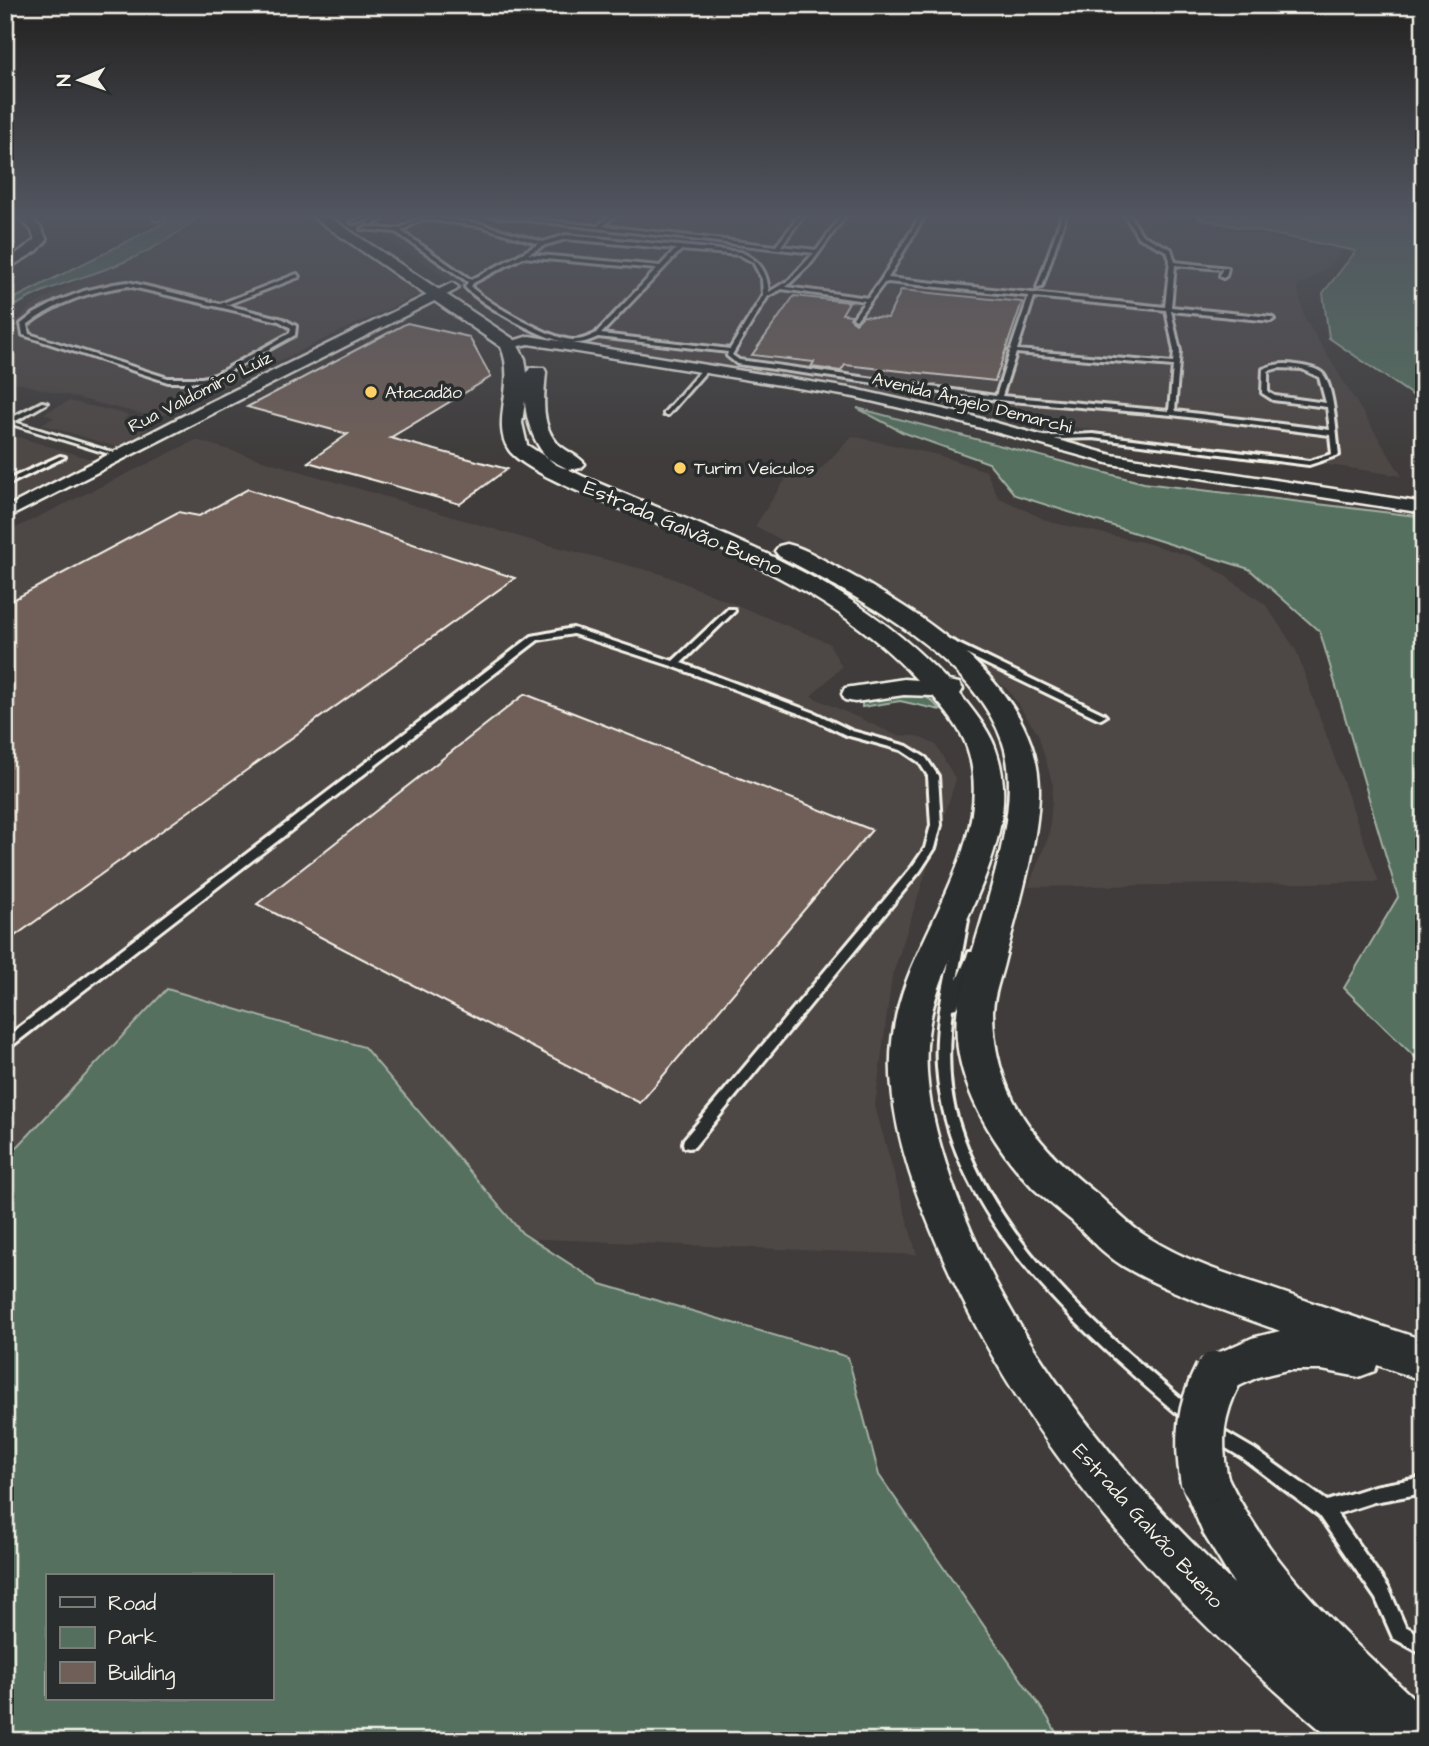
<svg xmlns="http://www.w3.org/2000/svg" width="1429" height="1746" viewBox="0 0 1429 1746" font-family="'Architects Daughter',sans-serif">
	<style>
		.built { fill: #4e4644 }
		.green { fill: #546f5e; stroke: #a4b0a3; stroke-width: 2; fill-rule: evenodd }
		.building { fill: #705f59; stroke: #f4f1e8; stroke-width: 2 }
		.lines { fill: none; stroke-linecap: round; stroke-linejoin: round }
		.lane-casing { stroke: #f4f1e8; stroke-width: 6 }
		.street-casing { stroke: #f4f1e8; stroke-width: 5 }
		.secondary-casing { stroke: #f4f1e8; stroke-width: 5 }
		.lane { fill: #2a2d2e; fill-rule: evenodd }
		.street { fill: #2a2d2e; fill-rule: evenodd }
		.secondary { fill: #2a2d2e; fill-rule: evenodd }
		.secondary-bridge-casing { stroke: #f4f1e8; stroke-width: 52; stroke-linecap: butt }
		.secondary-bridge { stroke: #2a2d2e; stroke-width: 47 }
		.poi-dot { fill: #ffd166; stroke: #2a2d2e; stroke-width: 2.5 }
		.labels { text-anchor: middle; dominant-baseline: central; stroke-width: 7; stroke-linejoin: round; paint-order: stroke }
		.far-street-label { font-size: 18px; fill: #f4f1e8; stroke: #2a2d2e }
		.far-poi-label { font-size: 18px; fill: #f4f1e8; stroke: #2a2d2e; text-anchor: start }
		.street-label { font-size: 21px; fill: #f4f1e8; stroke: #2a2d2e }
	</style>
	<rect width="100%" height="100%" fill="#3f3c3b"/>
	<filter id="ink" filterUnits="userSpaceOnUse"><feTurbulence type="fractalNoise" baseFrequency=".0143" numOctaves="2"/><feDisplacementMap in="SourceGraphic" scale="14" xChannelSelector="R" yChannelSelector="G"/><feConvolveMatrix kernelMatrix="1 2 1 2 8 2 1 2 1" color-interpolation-filters="sRGB"/></filter>
	<g filter="url(#ink)">
		<path class="built" d="M 210,215 L 304,215 L 424,292 L 158,418 L 5,380 L 5,334 L 29,308 L 67,286 L 175,239 Z
			M 398,215 L 1172,215 L 1169,222 L 1344,250 L 1330,266 L 1297,287 L 1305,319 L 1402,476 L 994,415 L 764,372 L 572,343 L 453,282 L 386,238 L 381,231 Z
			M 69,401 L 130,415 L 124,419 L 146,425 L 143,427 L 149,429 L 116,447 L 41,424 L 54,418 L 44,413 Z
			M 5,433 L 95,460 L 5,505 Z
			M 852,436 L 938,455 L 986,471 L 998,497 L 1050,522 L 1147,543 L 1190,556 L 1220,572 L 1266,605 L 1296,650 L 1379,882 L 1028,887 L 1049,835 L 1053,786 L 1038,734 L 1008,690 L 888,597 L 755,526 L 792,469 L 817,473 Z
			M 196,440 L 534,541 L 662,574 L 829,643 L 842,667 L 811,696 L 896,735 L 917,736 L 936,745 L 956,780 L 892,977 L 875,1106 L 917,1255 L 5,1216 L 5,533 Z"/>
		<path class="green" d="M 172,215 L 202,215 C 176,236 145,254 114,266 C 76,281 38,288 5,313 L 5,303 L 172,219 Z
			M 1199,215 L 1424,215 L 1424,403 L 1329,338 L 1323,293 L 1356,251 L 1199,219 Z
			M 857,408 L 1144,483 L 1424,517 L 1424,1066 L 1344,988 L 1398,897 L 1320,632 L 1249,569 L 1015,495 L 989,463 L 902,432 Z
			M 894,694 C 918,694 924,690 940,710 L 900,701 L 862,707 L 862,702 Z
			M 167,989 L 364,1047 L 522,1233 L 601,1284 L 848,1357 L 879,1475 L 1048,1718 L 1061,1741 L 5,1741 L 5,1160 ZM 271,1576 L 271,1699 L 47,1699 L 47,1576 Z"/>
		<path class="building" d="M 901,290 L 1022,302 L 995,381 L 845,365 L 841,371 L 811,367 L 814,362 L 752,355 L 794,296 L 849,302 L 842,314 L 852,315 L 850,318 L 856,323 L 863,316 L 888,318 Z
			M 407,323 L 469,337 L 491,377 L 390,438 L 507,469 L 460,504 L 308,462 L 348,434 L 247,407 Z
			M 248,489 L 515,578 L 5,943 L 5,604 L 178,512 L 199,516 Z
			M 525,694 L 872,830 L 640,1103 L 257,904 Z"/>
		<g class="lines">
			<g class="lane-casing">
				<path id="lane" d="M 374,215 L 379,215 L 382,220 L 369,225 L 367,223 L 377,219 L 376,218 L 353,223 L 351,222 Z
					M 489,215 L 598,226 L 611,215 L 616,215 L 603,226 L 776,246 L 800,215 L 804,215 L 781,246 L 817,250 L 842,215 L 846,215 L 812,262 L 786,287 L 868,298 L 881,280 L 921,215 L 925,215 L 888,278 L 1165,307 L 1170,260 L 1167,251 L 1138,237 L 1125,215 L 1129,215 L 1142,235 L 1171,249 L 1175,262 L 1228,268 L 1226,276 L 1223,278 L 1220,276 L 1222,269 L 1175,265 L 1171,307 L 1271,317 L 1274,319 L 1271,321 L 1171,311 L 1180,351 L 1175,411 L 1330,430 L 1327,407 L 1273,400 L 1262,393 L 1263,369 C 1274,364 1284,363 1296,365 C 1304,366 1316,368 1322,373 C 1334,383 1337,439 1339,455 L 1309,465 L 1093,438 L 1033,440 L 1031,439 L 1031,437 L 1093,434 L 1309,461 L 1332,454 L 1330,435 L 1172,415 L 998,400 L 737,364 L 727,356 L 728,352 L 598,337 C 589,341 581,344 571,343 C 548,342 481,305 465,287 L 468,282 L 396,232 L 361,229 C 375,224 383,231 395,229 C 407,228 415,217 428,217 L 481,224 L 543,242 L 566,235 L 741,252 C 760,261 767,271 769,292 L 789,280 L 814,253 L 491,216 ZM 422,219 L 480,226 L 539,244 L 471,280 L 401,231 ZM 566,239 L 676,249 L 660,266 L 528,254 L 545,245 ZM 681,250 L 740,255 L 753,262 L 762,279 L 763,295 L 730,349 L 601,334 ZM 523,257 L 657,269 L 595,334 C 588,337 582,340 574,340 C 552,340 486,302 471,287 L 473,283 ZM 888,282 L 1029,296 L 1011,349 L 1009,351 L 1010,352 L 996,396 L 739,360 L 732,355 L 768,296 L 782,289 L 865,301 L 853,318 L 856,320 L 884,283 ZM 1034,297 L 1166,310 L 1174,351 L 1173,363 L 1017,350 ZM 1016,353 L 1173,366 L 1169,411 L 1002,396 ZM 1278,368 L 1302,369 L 1319,377 L 1326,403 L 1275,396 L 1268,392 L 1268,371 Z
					M 1062,215 L 1066,215 L 1042,287 L 1037,288 Z
					M 297,274 L 299,277 L 226,305 L 283,319 L 296,326 L 295,335 L 219,377 L 202,382 L 168,382 L 23,335 L 21,324 L 34,314 L 58,301 L 84,291 L 114,284 L 128,282 L 220,304 ZM 128,286 L 279,321 L 291,328 L 290,333 L 215,375 L 202,378 L 168,378 L 29,334 L 27,325 C 58,302 90,291 128,286 Z
					M 703,368 L 708,369 L 668,415 L 664,415 L 664,413 Z
					M 42,402 L 47,403 L 14,422 L 121,455 L 116,456 L 8,423 L 9,419 Z
					M 60,456 L 65,457 L 5,486 L 5,481 Z
					M 728,609 L 734,609 L 735,611 L 681,663 L 815,713 L 852,731 L 907,746 L 926,758 L 938,776 L 941,825 L 935,848 L 920,871 L 694,1147 L 689,1148 L 684,1147 L 683,1143 L 684,1139 L 912,867 L 925,848 L 931,825 L 928,776 L 919,762 L 901,750 L 846,735 L 809,717 L 672,666 L 573,634 L 538,640 L 9,1048 L 5,1049 L 5,1038 L 532,636 L 573,628 L 673,661 Z
					M 946,638 L 1104,714 L 1106,716 L 1101,719 L 1098,718 L 943,643 L 942,641 Z
					M 963,916 L 968,920 L 957,980 L 969,952 L 977,952 L 979,955 L 958,1005 L 956,1008 L 952,1009 C 948,1045 947,1087 958,1121 C 995,1243 1102,1332 1196,1411 L 1199,1416 L 1196,1421 L 1191,1423 L 1186,1421 C 1079,1330 947,1217 937,1067 C 934,1018 948,968 958,920 Z
					M 1213,1425 L 1254,1449 L 1327,1501 L 1374,1486 L 1424,1477 L 1424,1493 L 1374,1502 L 1337,1514 L 1388,1587 L 1405,1626 L 1424,1637 L 1424,1655 L 1393,1638 L 1376,1599 L 1319,1516 L 1244,1459 L 1208,1437 L 1205,1432 L 1208,1427 Z"/>
			</g>
			<g class="street-casing">
				<path id="street" d="M 5,215 L 12,215 L 5,219 Z
					M 18,215 L 29,215 L 41,228 L 47,240 L 37,251 L 5,270 L 5,262 L 35,240 L 32,231 Z
					M 152,215 L 162,215 L 164,218 L 155,220 Z
					M 452,283 L 458,287 L 456,290 L 5,519 L 5,508 L 206,404 Z
					M 529,336 L 854,389 L 964,414 L 1112,455 L 1424,503 L 1424,513 L 1111,464 L 956,421 L 854,397 L 529,344 L 509,348 L 503,344 Z"/>
			</g>
			<g class="secondary-casing">
				<path id="secondary" d="M 310,215 L 326,215 L 515,340 L 525,359 L 527,373 L 530,368 L 544,368 L 546,372 C 544,395 540,425 557,443 C 566,452 578,455 585,464 L 581,468 C 545,477 526,428 525,401 L 522,423 L 527,445 C 545,457 563,467 582,476 C 716,534 844,570 948,681 L 959,683 L 963,689 L 960,694 C 972,710 988,728 995,747 C 1032,847 933,946 927,1045 C 924,1093 938,1141 953,1185 C 1008,1340 1116,1471 1234,1584 L 1203,1533 L 1180,1479 L 1187,1462 L 1204,1456 L 1221,1462 C 1266,1567 1343,1632 1424,1708 L 1424,1741 L 1334,1741 C 1169,1603 1027,1453 941,1253 C 918,1200 897,1146 892,1088 C 888,1051 894,1014 907,980 C 934,908 994,827 967,747 C 961,729 945,710 933,696 L 904,695 L 855,702 L 845,700 L 842,694 L 845,688 L 904,679 L 917,680 C 862,619 785,577 710,544 C 670,526 530,480 509,450 C 490,423 517,384 501,347 Z
					M 787,544 C 809,549 829,564 849,574 C 928,617 1041,691 1039,793 C 1038,844 1018,909 1005,959 C 1001,977 994,993 993,1011 C 993,1090 1032,1142 1092,1190 C 1112,1206 1127,1225 1149,1238 C 1186,1261 1226,1274 1267,1287 C 1319,1305 1371,1323 1424,1340 L 1424,1381 L 1377,1365 L 1375,1371 L 1359,1377 L 1322,1370 L 1287,1370 L 1258,1377 L 1218,1396 L 1202,1390 L 1196,1375 L 1202,1360 L 1252,1338 L 1280,1331 C 1227,1311 1172,1295 1123,1266 C 1102,1253 1088,1236 1071,1220 C 1059,1210 1046,1200 1034,1189 C 989,1142 943,1065 960,997 C 976,928 1026,811 1003,743 C 974,656 855,595 779,556 L 775,551 L 779,546 Z"/>
			</g>
			<use href="#lane" class="lane"/>
			<use href="#street" class="street"/>
			<use href="#secondary" class="secondary"/>
			<g class="secondary-bridge-casing">
				<path id="secondary-bridge" d="M 1204,1479 C 1197,1440 1200,1410 1218,1375"/>
			</g>
			<use href="#secondary-bridge" class="secondary-bridge"/>
		</g>
	</g>
	<linearGradient id="sky" x2="0" y2="1"><stop stop-color="#232120"/><stop offset="0.47" stop-color="#525660"/><stop offset="1" stop-color="#525660" stop-opacity="0"/></linearGradient>
	<rect width="1429" height="459" fill="url(#sky)"/>
	<g class="poi-dot">
		<circle cx="371" cy="392" r="7"/>
		<circle cx="680" cy="468" r="7"/>
	</g>
	<g class="labels">
		<g class="far-street-label">
			<text transform="translate(200 392) rotate(-27)">Rua Valdomiro Luíz</text>
			<text transform="translate(972 403) rotate(14)">Avenida Ângelo Demarchi</text>
		</g>
		<g class="far-poi-label">
			<text x="385" y="392">Atacadão</text>
			<text x="694" y="468">Turim Veículos</text>
		</g>
		<g class="street-label">
			<text transform="translate(683 528) rotate(23)">Estrada Galvão Bueno</text>
			<text transform="translate(1148 1526) rotate(48)">Estrada Galvão Bueno</text>
		</g>
	</g>
	<rect width="1429" height="1746" fill="none" stroke="#2a2d2e" stroke-width="28"/>
	<rect x="14" y="14" width="1401" height="1718" fill="none" stroke="#f4f1e8" stroke-width="2.5" filter="url(#ink)"/>
	<rect x="46" y="1574" width="228" height="126" fill="#2a2d2e" stroke="#7b7b78" stroke-width="2"/>
	<rect x="60" y="1597" width="35" height="10" fill="#2a2d2e" stroke="#7b7b78" stroke-width="2"/>
	<text x="108" y="1610" font-size="21" fill="#f4f1e8">Road</text>
	<rect x="60" y="1627" width="35" height="21" fill="#546f5e" stroke="#7b7b78" stroke-width="2"/>
	<text x="108" y="1644" font-size="21" fill="#f4f1e8">Park</text>
	<rect x="60" y="1662" width="35" height="21" fill="#705f59" stroke="#7b7b78" stroke-width="2"/>
	<text x="108" y="1680" font-size="21" fill="#f4f1e8">Building</text>
	<g transform="translate(80 80) rotate(268)" stroke="#2a2d2e" stroke-width="5" paint-order="stroke">
	<path d="M0-5L12 26L0 18L-12 26Z" fill="#f4f1e8"/>
	<text y="-10" font-size="19" font-weight="bold" text-anchor="middle" fill="#f4f1e8">N</text>
	</g>
</svg>
